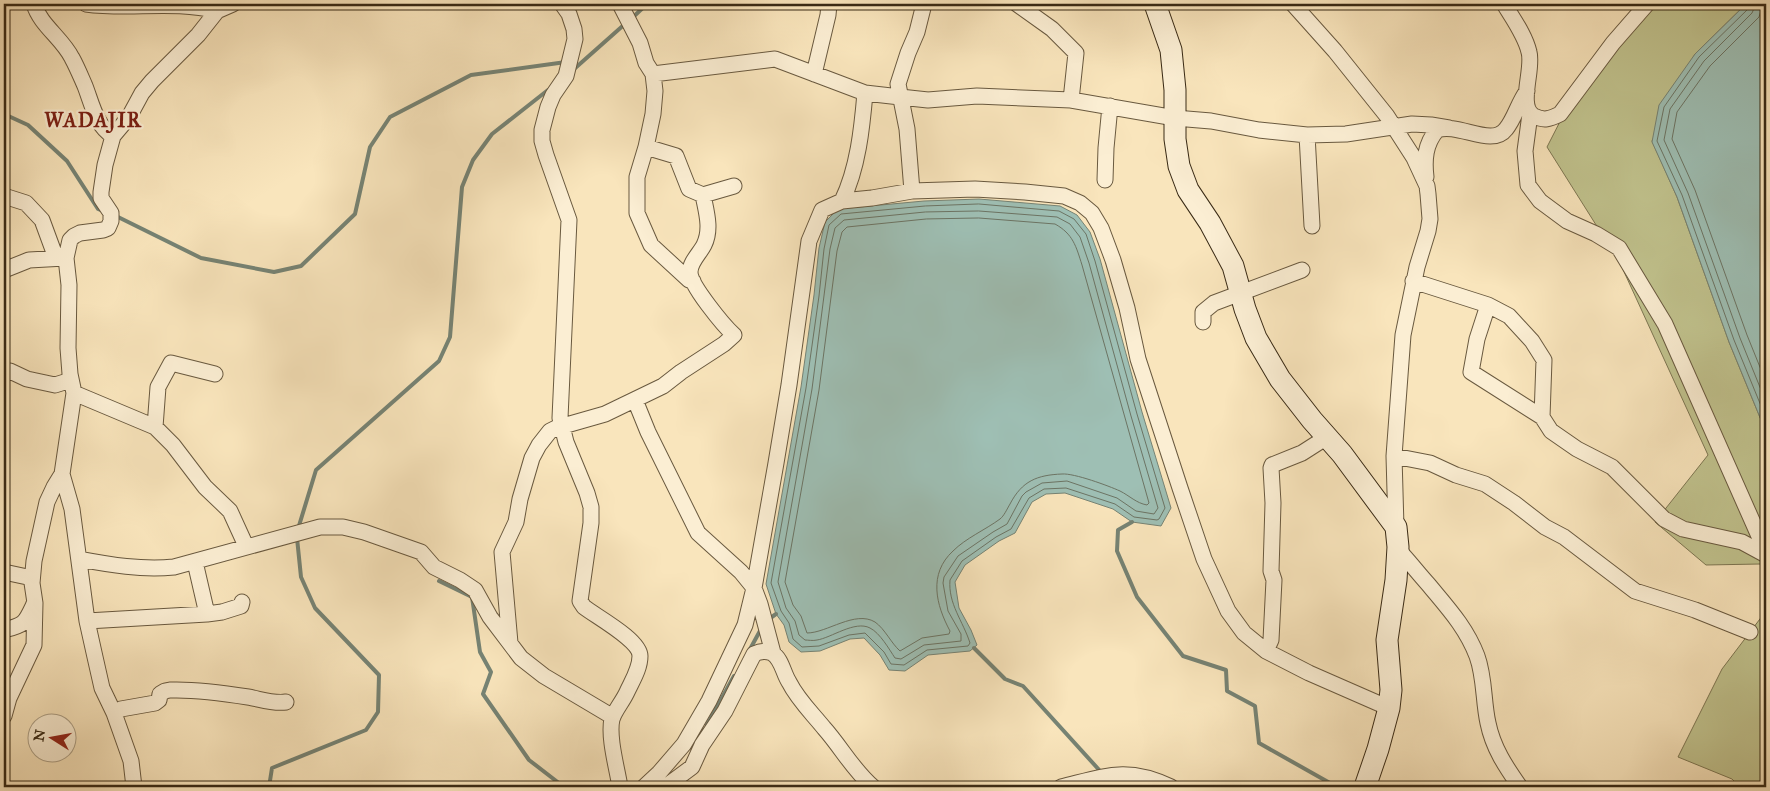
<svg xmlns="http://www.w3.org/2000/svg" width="1770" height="791" viewBox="0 0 1770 791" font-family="'IM FELL Great Primer',serif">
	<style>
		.green { fill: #c1c38e; stroke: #7d7652 }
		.water { fill: #9ebfb4; stroke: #768374 }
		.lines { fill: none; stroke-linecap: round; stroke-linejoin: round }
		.shore { stroke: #6c7464; stroke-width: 1 }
		.stream { stroke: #768374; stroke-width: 4 }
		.street-casing { stroke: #69593f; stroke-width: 17 }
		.secondary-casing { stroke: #392a15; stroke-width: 23 }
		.street { stroke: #fbeed3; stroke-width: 15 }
		.secondary { stroke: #fbeed3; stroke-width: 21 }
		.labels { text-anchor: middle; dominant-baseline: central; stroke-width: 4.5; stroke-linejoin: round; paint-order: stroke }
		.district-label { font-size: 20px; font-weight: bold; letter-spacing: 1px; fill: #7a1f14; stroke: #fbeed3 }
	</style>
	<rect width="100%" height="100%" fill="#f9e5bc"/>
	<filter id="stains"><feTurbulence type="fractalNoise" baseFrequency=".004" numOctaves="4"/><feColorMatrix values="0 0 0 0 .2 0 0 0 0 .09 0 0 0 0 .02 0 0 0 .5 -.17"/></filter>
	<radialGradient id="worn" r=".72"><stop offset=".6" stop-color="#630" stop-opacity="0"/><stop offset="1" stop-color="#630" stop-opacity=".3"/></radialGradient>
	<path class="green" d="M 1648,4 L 1746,4 L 1695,54 L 1652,141 L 1677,197 L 1729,342 L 1766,432 L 1766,572 L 1760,564 L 1706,565 L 1655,522 L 1708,455 L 1620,263 L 1547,147 L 1571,100 Z
		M 1766,611 L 1766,787 L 1740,787 L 1732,779 L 1678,757 L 1722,669 Z"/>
	<path class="water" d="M 1746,4 L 1766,4 L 1766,432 L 1729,342 L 1677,197 L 1652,142 L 1659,105 L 1695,54 Z
		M 979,199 L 1060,206 L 1077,215 L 1090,232 L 1100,259 L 1142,412 L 1171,508 L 1161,526 L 1132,522 L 1113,509 L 1065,493 L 1046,494 L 1032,502 L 1015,533 L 999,541 L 965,565 L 955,582 L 959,608 L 971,630 L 977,645 L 970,651 L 928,655 L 905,671 L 889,670 L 880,655 L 864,638 L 850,639 L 820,651 L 801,652 L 789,642 L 784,625 L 776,614 L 766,584 L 801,387 L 814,295 L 819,248 L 825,222 L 838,209 L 924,201 Z"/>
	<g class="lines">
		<path class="shore" d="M 1749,4 L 1748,9 L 1699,57 L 1664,107 L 1657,141 L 1682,195 L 1734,340 L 1766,418
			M 1756,4 L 1752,13 L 1704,61 L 1670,109 L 1664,140 L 1688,193 L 1740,338 L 1766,402
			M 1763,4 L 1759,17 L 1710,66 L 1677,112 L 1672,139 L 1695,190 L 1747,335 L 1766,382
			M 979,204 L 1059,211 L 1074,219 L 1086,234 L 1095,261 L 1137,414 L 1165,508 L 1159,519 L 1157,520 L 1134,517 L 1115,504 L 1066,488 L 1044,489 L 1029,498 L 1011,529 L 996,537 L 962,561 L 950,580 C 948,604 963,621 970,643 L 968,646 L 927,650 L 904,665 L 891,664 L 884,652 L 865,633 L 849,635 L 819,646 L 802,647 L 793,639 L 789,623 L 781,611 L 771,583 L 806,388 L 819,296 L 824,249 L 829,225 L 841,214 L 925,206 Z
			M 979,211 L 1057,217 L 1070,224 L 1080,237 L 1089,263 L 1131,416 L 1158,508 L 1154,514 L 1136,511 L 1117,498 L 1067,481 L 1042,483 L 1026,492 L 1022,496 L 1007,524 L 993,532 L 958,556 L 944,577 L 943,583 L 948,611 L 961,634 L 961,641 L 924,645 L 901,659 L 895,658 C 889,649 880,633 870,628 C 855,620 831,638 817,640 C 813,641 808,640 805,640 L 799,635 L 795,621 L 786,608 L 778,582 L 812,389 L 830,249 L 835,228 L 844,220 L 925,212 Z
			M 979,218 L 1055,224 C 1073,234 1076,246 1082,265 L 1149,503 L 1147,505 C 1136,503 1130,496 1120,491 C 1109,486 1074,473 1062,474 C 1037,475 1022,481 1010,504 C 1007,509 1004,516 1000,519 C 985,530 966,538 953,551 C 928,574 936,605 950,631 L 949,634 L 922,638 L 900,651 C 891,643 885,629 875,622 C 855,610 827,633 807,633 L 801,616 L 793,605 L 785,582 L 819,390 L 837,251 L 842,232 L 847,227 L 926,219 Z"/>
		<path class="stream" d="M 631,19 L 647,4
			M 573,70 L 626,23
			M 4,114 L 28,125 L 67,161 L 98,209 L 103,211
			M 114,215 L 201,258 L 274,272 L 301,266 L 355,214 L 370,147 L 390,117 L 471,75 L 566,62
			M 1132,522 L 1118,530 L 1117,551 L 1137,597 L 1183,656 L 1226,670 L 1227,691 L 1255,706 L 1259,743 L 1337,787
			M 298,529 L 316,470 L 439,361 L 450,337 L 462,187 L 473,160 L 492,134 L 548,90
			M 439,581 L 472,597 L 480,652 L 491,672 L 483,694 L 529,760 L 564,787
			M 769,619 L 776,614
			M 974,648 L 1005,679 L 1023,686 L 1101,772
			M 749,651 L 761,629
			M 707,725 L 734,676
			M 269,787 L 272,768 L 366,730 L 378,712 L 379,675 L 315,608 L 301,577 L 297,538"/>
		<g class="street-casing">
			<path id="street" d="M 34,4 C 40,25 62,38 72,58 C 77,67 81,77 85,86 C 92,104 96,126 113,136
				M 86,4 C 129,10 174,0 217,11
				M 562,4 L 569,14 L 574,29 L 575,39 L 566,76 L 553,95 L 548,107 L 542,130 L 542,141 L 546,155 L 569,220 L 560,418 L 566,442 L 587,493 L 591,507 L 591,523 L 580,601 L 584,607 C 597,617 640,640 640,656 C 640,669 632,681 627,692 C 623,701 615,710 612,719 C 608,737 617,768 620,787
				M 620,4 L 640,43 L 646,63 L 653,74 L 655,91 L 653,114 L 646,147 L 637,177 L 637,213 L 651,245 L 689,280 L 693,281
				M 1017,4 L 1052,29 L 1076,53 L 1071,100
				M 1293,4 L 1335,51 L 1387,116 L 1414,158 L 1427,186 L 1428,194 L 1430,219 L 1428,231 L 1417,267 L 1403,335 L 1394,456 L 1396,527
				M 1504,4 C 1513,19 1525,35 1529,52 C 1534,69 1517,107 1534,116 C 1544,121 1550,119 1560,114 L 1613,43 L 1647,4
				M 653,74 L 775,59 L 865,93 L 900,97 L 928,100 L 977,96 L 1071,100 L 1175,118 L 1211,121 L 1259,130 L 1307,135 L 1346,134 L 1412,124 L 1431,125 L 1449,128
				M 814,74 L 828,15 L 829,4
				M 1530,114 L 1525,151 L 1528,185 L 1540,201 L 1567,221 L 1596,234 L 1619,248 L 1665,324 L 1766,552
				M 1307,135 L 1312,226
				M 646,147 L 676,156 L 689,189 L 703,195 L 734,186
				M 1426,177 C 1424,160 1425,144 1437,130 C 1458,122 1492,148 1506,129 C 1515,118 1518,103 1527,91
				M 1105,180 L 1106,148 L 1110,106
				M 912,191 L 907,129 L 898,84 L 908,53 L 917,32 L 924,4
				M 4,196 L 26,203 L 42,220 L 56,258
				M 842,201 C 858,168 862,128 865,93
				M 4,270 L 29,260 L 65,258
				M 1413,281 L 1488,305 L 1509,316 L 1532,341 L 1544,360 L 1542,417 L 1551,431 L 1577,449 L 1612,467 L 1664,519 L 1683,529 L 1742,542 L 1766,555
				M 1488,305 L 1477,339 L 1471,372 L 1542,417
				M 1203,322 L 1203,312 L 1214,303 L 1302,270
				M 4,374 L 10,371 L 27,379 L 55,385 L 71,380
				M 74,393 L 155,427 L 173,445 L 205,487 L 230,511 L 246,546
				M 635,400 L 648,432 L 698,533 L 741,572 L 754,588 L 760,604 L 773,653
				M 155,427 L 158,387 L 171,363 L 215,374
				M 1394,456 L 1430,463 L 1456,475 L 1485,484 L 1514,503 L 1545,527 L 1564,537 L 1635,591 L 1695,610 L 1750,632
				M 1398,547 L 1403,555 C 1412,565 1419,574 1428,584 C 1447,607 1466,627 1477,656 C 1485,678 1483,701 1488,723 C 1493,748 1506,767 1520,787
				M 79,559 C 111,565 141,570 174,567 L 320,527 L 343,527 L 364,532 L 421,552 L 434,567 L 460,580 L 475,590 L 490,617 L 521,658 L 544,676 L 613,717
				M 195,562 L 207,614
				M 4,572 L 32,578
				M 87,621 L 207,614 L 222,612 L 241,606 L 242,602
				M 4,630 C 25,625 25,623 34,604
				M 510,643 L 502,552 L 516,522 L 520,499 L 532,458 L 539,445 L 550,431 L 556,428 L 605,414 L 663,386 L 681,372 L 724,344 L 734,335 C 724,326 690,285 690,272 C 690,262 700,253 704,245 C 712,229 706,211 703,195
				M 1266,651 L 1271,640 L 1274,580 L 1271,571 L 1273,503 L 1271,468 L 1272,465 L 1302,453 L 1327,437
				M 114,713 L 121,709 L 155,703 L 159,700 L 160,694 L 165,691 L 170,690 C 196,689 223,693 248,697 C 260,699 273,704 286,702
				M 4,716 L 9,698 L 34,645 L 35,603 L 32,583 L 34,561 L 47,502 L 54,487 L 62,474
				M 134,787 L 131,761 L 114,713 L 102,688 L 95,657 L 87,621 L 72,509 L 62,474 L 74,393 L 70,374 L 68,348 L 69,285 L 66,258 L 70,240 L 74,236 L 80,233 L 103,230 L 108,228 L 111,221 L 111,213 L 101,198 L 101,192 L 105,165 L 113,136 L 129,117 L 142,93 L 152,81 L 198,35 L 217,11 L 233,4
				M 644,787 L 659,773 L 684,744 L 709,701 L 745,625 L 754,588 L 776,463 L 789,385 L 809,241 L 822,210 L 842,201 L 872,198 L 912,191 L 975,189 L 1025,192 L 1064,196 L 1080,203 L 1092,213 L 1101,228 L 1113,260 L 1127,308 L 1138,359 L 1180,488 L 1204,559 L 1228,611 L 1244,633 L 1266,651 L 1309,673 L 1389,708
				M 665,787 L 692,767 L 702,745 L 725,711 L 754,654 C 760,651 765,650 772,653 C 782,659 783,673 789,682 C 798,700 812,713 824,728 C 841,747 853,770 873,787
				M 1061,787 C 1106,776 1127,766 1171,787"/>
		</g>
		<g class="secondary-casing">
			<path id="secondary" d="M 1155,4 L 1171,50 L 1175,90 L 1175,139 L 1179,166 L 1188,190 L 1210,223 L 1233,266 L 1245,309 L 1256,338 L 1280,379 L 1312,420 L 1342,454 L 1396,527 L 1398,547 L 1396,580 L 1387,640 L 1391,690 L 1389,708 L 1378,749 L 1365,787"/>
		</g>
		<use href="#street" class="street"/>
		<use href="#secondary" class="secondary"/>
	</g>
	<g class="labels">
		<g class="district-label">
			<text x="93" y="120">WADAJIR</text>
		</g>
	</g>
	<rect width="1770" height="791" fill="none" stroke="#f9e5bc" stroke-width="20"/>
	<rect x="5" y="5" width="1760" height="781" fill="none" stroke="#392a15" stroke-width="2.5"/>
	<rect x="10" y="10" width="1750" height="771" fill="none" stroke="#392a15"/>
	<g transform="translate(52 738) rotate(281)"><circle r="24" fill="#fbeed3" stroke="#ada087"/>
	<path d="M0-4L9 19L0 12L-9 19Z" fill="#8f2418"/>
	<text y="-8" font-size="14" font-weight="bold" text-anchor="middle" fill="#392a15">N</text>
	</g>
	<rect width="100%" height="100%" filter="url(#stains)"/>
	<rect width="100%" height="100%" fill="url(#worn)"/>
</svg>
